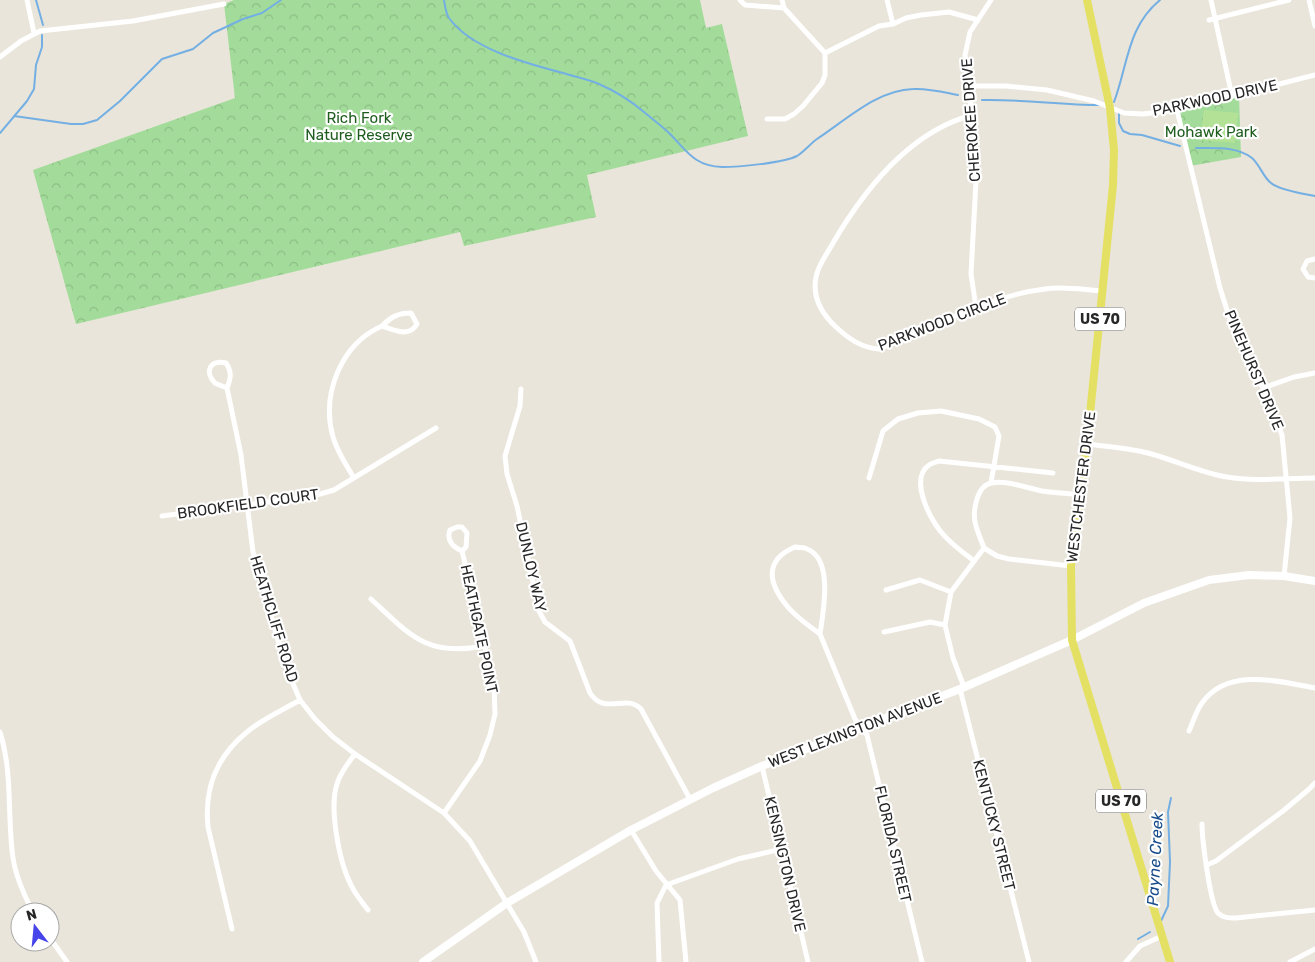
<svg xmlns="http://www.w3.org/2000/svg" width="1315" height="962" viewBox="0 0 1315 962" font-family="Rubik,sans-serif">
	<style>
		.park { fill: url(#park-crowns) }
		.pitch { fill: #b3e296 }
		.lines { fill: none; stroke-linecap: round; stroke-linejoin: round }
		.stream { stroke: #74afe3; stroke-width: 2 }
		.street { stroke: #fff; stroke-width: 5 }
		.secondary { stroke: #fff; stroke-width: 8 }
		.primary { stroke: #e4e063; stroke-width: 8 }
		.labels { text-anchor: middle; dominant-baseline: central; stroke-width: 4.5; stroke-linejoin: round; paint-order: stroke }
		.shield { fill: #fff; stroke: #686868; stroke-width: 1 }
		.shield-label { font-size: 14px; font-weight: bold; fill: #272727 }
		.street-label { font-size: 15px; fill: #272727; stroke: #fff }
		.park-label { font-size: 15px; fill: #1f5d1f; stroke: #fff }
		.water-label { font-size: 16px; font-style: italic; fill: #184c8b; stroke: #fff }
	</style>
	<defs>
		<pattern id="park-crowns" width="20" height="18" patternUnits="userSpaceOnUse" patternTransform="scale(1.25)"><rect width="20" height="18" fill="#a3dc9a"/><path d="M2 6a3 3 0 1 1 6 0M12 15a3 3 0 1 1 6 0" fill="none" stroke="#8cbd85"/></pattern>
	</defs>
	<rect width="100%" height="100%" fill="#e9e5da"/>
	<path class="park" d="M 234,0 L 700,0 L 706,28 L 722,24 L 748,136 L 587,175 L 596,217 L 464,246 L 460,232 L 76,324 L 33,170 L 235,98 L 224,4 Z
		M 1239,95 L 1241,157 L 1190,166 L 1177,110 Z"/>
	<path class="pitch" d="M 1204,110 L 1238,113 L 1235,143 L 1200,140 Z"/>
	<g class="lines">
		<path class="stream" d="M 36,0 L 43,25
			M 444,0 C 445,6 446,14 449,18 C 471,49 528,64 563,73 C 575,77 588,79 599,84 C 615,91 631,101 644,112 C 652,119 662,126 670,134 C 687,151 694,166 722,167 C 738,167 783,163 797,156 C 804,152 810,144 817,139 C 846,120 877,90 913,89 C 928,88 943,92 958,95
			M 982,100 C 1022,99 1060,105 1099,105
			M 1114,102 C 1128,65 1127,27 1160,0
			M 1119,113 L 1119,123 L 1123,131 L 1130,134 L 1142,135 L 1180,146
			M 14,116 L 71,124 L 83,124 L 97,120 L 120,101 L 162,59 L 193,49 L 213,33 L 243,19 L 262,13 L 281,0
			M 0,133 L 27,101 L 34,89 L 36,65 L 42,47 L 42,35
			M 1196,148 C 1214,148 1237,146 1252,158 C 1260,165 1263,177 1271,183 C 1279,190 1304,194 1315,196
			M 1161,921 L 1168,906 L 1170,862 L 1168,812 L 1171,798
			M 1138,939 L 1150,932"/>
		<path class="street" d="M 27,0 L 34,33
			M 740,0 L 745,5 L 784,8
			M 887,0 L 893,24
			M 1211,0 L 1232,96
			M 1309,0 L 1315,26
			M 1209,20 L 1289,0
			M 825,53 L 879,26 L 893,24 L 906,18 L 921,15 L 949,12 L 978,20
			M 0,57 L 21,41 L 40,31 L 133,21 L 224,4
			M 969,86 L 1006,86 L 1047,90 L 1094,101 L 1124,113 L 1143,114 L 1177,110 L 1315,75
			M 1177,110 L 1220,288 L 1231,323 L 1238,340 L 1263,388 L 1282,435 L 1290,518 L 1284,576
			M 972,115 C 909,132 864,190 833,243 C 827,254 818,265 816,277 C 812,297 822,314 836,327 C 849,339 862,348 879,349 C 934,328 986,296 1045,289 C 1064,286 1084,290 1103,291
			M 767,119 L 785,119 L 794,114 L 803,106 L 822,83 L 825,75 L 825,53 L 784,8 L 782,0
			M 1315,259 L 1307,261 L 1303,269 L 1308,277 L 1315,278
			M 976,307 L 971,274 L 976,181 L 975,141 L 965,55 L 970,32 L 991,0
			M 227,388 C 223,386 218,385 215,383 C 204,372 210,359 226,363 C 232,372 231,378 227,388 L 241,455 L 253,552 L 285,665 L 300,700 L 315,719 L 333,737 L 355,754 L 444,813 L 470,841 L 524,932 L 536,962
			M 1263,388 L 1294,377 L 1315,373
			M 521,389 L 520,406 L 505,456 L 507,474 L 517,506 L 539,611 L 545,622 L 570,641 L 590,693 C 605,716 625,693 641,709 L 690,799
			M 1087,444 C 1110,447 1133,448 1155,455 C 1179,462 1202,473 1227,477 C 1256,482 1286,478 1315,478
			M 354,478 C 346,465 337,451 333,437 C 321,394 341,344 382,326 C 395,330 409,338 417,324 L 411,313 C 398,313 391,317 382,326
			M 869,478 L 883,431 L 898,419 L 918,413 L 941,411 L 979,419 L 995,427 L 999,436 L 991,483
			M 162,516 L 313,496 L 334,490 L 436,428
			M 795,547 C 799,548 804,547 807,549 C 834,559 823,613 820,634 C 809,626 796,617 787,606 C 768,583 764,560 795,547 Z
			M 984,548 L 997,556 L 1009,559 L 1071,566
			M 973,560 C 962,552 950,543 941,532 C 930,519 909,479 929,465 C 932,463 936,462 939,461 L 1053,473
			M 886,590 L 920,580 L 951,592 L 984,548 C 981,540 978,533 976,526 C 972,514 976,485 992,483 C 1006,480 1027,488 1042,491 C 1054,493 1067,493 1080,495
			M 951,592 L 945,625 L 953,658 L 964,687
			M 371,599 C 410,635 426,657 484,646
			M 884,632 L 930,622 L 945,625
			M 820,634 L 855,719 L 867,735 L 922,962
			M 960,689 L 1029,962
			M 1189,731 C 1193,722 1196,711 1202,703 C 1227,667 1279,681 1315,688
			M 0,732 C 13,773 7,816 13,858 C 16,878 24,895 33,912
			M 355,754 C 348,763 340,773 337,784 C 329,808 339,862 351,885 C 355,894 362,902 368,910
			M 762,766 L 808,962
			M 444,813 L 480,761 L 490,735 L 495,714 L 494,685 L 462,551 C 453,547 446,540 450,530 L 457,527 L 462,527 L 467,533 L 466,547 L 462,551
			M 1202,824 C 1202,838 1210,904 1218,913 C 1223,918 1229,918 1236,918 L 1315,910
			M 631,830 L 656,871 L 680,900 L 686,962
			M 1207,865 L 1216,861 L 1283,811 L 1308,790 L 1315,783
			M 666,885 L 738,859 L 782,849
			M 232,929 L 208,827 C 204,789 216,757 247,732 C 262,719 283,710 300,700
			M 50,938 L 67,962
			M 659,962 L 657,903 L 666,885
			M 1126,962 L 1140,946 L 1162,936
			M 1290,962 L 1315,949"/>
		<path class="secondary" d="M 423,962 L 507,903 L 631,830 L 713,788 L 762,766 L 960,689 L 1072,640 L 1144,603 L 1209,580 L 1249,575 L 1284,576 L 1315,581"/>
		<path class="primary" d="M 1087,0 L 1110,108 L 1114,150 L 1113,185 L 1087,444 L 1071,566 L 1072,640 L 1170,962"/>
	</g>
	<g class="labels">
		<g class="shield">
			<rect x="1075" y="307.5" width="50" height="23" rx="4"/>
			<rect x="1096" y="789.5" width="50" height="23" rx="4"/>
		</g>
		<g class="shield-label">
			<text x="1100" y="319">US 70</text>
			<text x="1121" y="801">US 70</text>
		</g>
		<g class="street-label">
			<text transform="translate(1215 98) rotate(-12)">PARKWOOD DRIVE</text>
			<text transform="translate(971 120) rotate(-94)">CHEROKEE DRIVE</text>
			<text transform="translate(942 322) rotate(-21)">PARKWOOD CIRCLE</text>
			<text transform="translate(1254 370) rotate(67)">PINEHURST DRIVE</text>
			<text transform="translate(1081 487) rotate(-83)">WESTCHESTER DRIVE</text>
			<text transform="translate(248 504) rotate(-8)">BROOKFIELD COURT</text>
			<text transform="translate(531 567) rotate(77)">DUNLOY WAY</text>
			<text transform="translate(274 619) rotate(73)">HEATHCLIFF ROAD</text>
			<text transform="translate(479 629) rotate(78)">HEATHGATE POINT</text>
			<text transform="translate(855 730) rotate(-21)">WEST LEXINGTON AVENUE</text>
			<text transform="translate(994 825) rotate(76)">KENTUCKY STREET</text>
			<text transform="translate(893 844) rotate(77)">FLORIDA STREET</text>
			<text transform="translate(785 864) rotate(77)">KENSINGTON DRIVE</text>
		</g>
		<g class="park-label">
			<text x="359" y="118">Rich Fork<tspan x="359" dy="17">Nature Reserve</tspan></text>
			<text x="1211" y="132">Mohawk Park</text>
		</g>
		<g class="water-label">
			<text transform="translate(1155 859) rotate(-87)">Payne Creek</text>
		</g>
	</g>
	<g transform="translate(35 927) rotate(344)"><circle r="24" fill="#ffffff" stroke="#a9a9a9"/>
	<path d="M0-4L9 19L0 12L-9 19Z" fill="#4745ea"/>
	<text y="-8" font-size="14" font-weight="bold" text-anchor="middle" fill="#272727">N</text>
	</g>
</svg>
